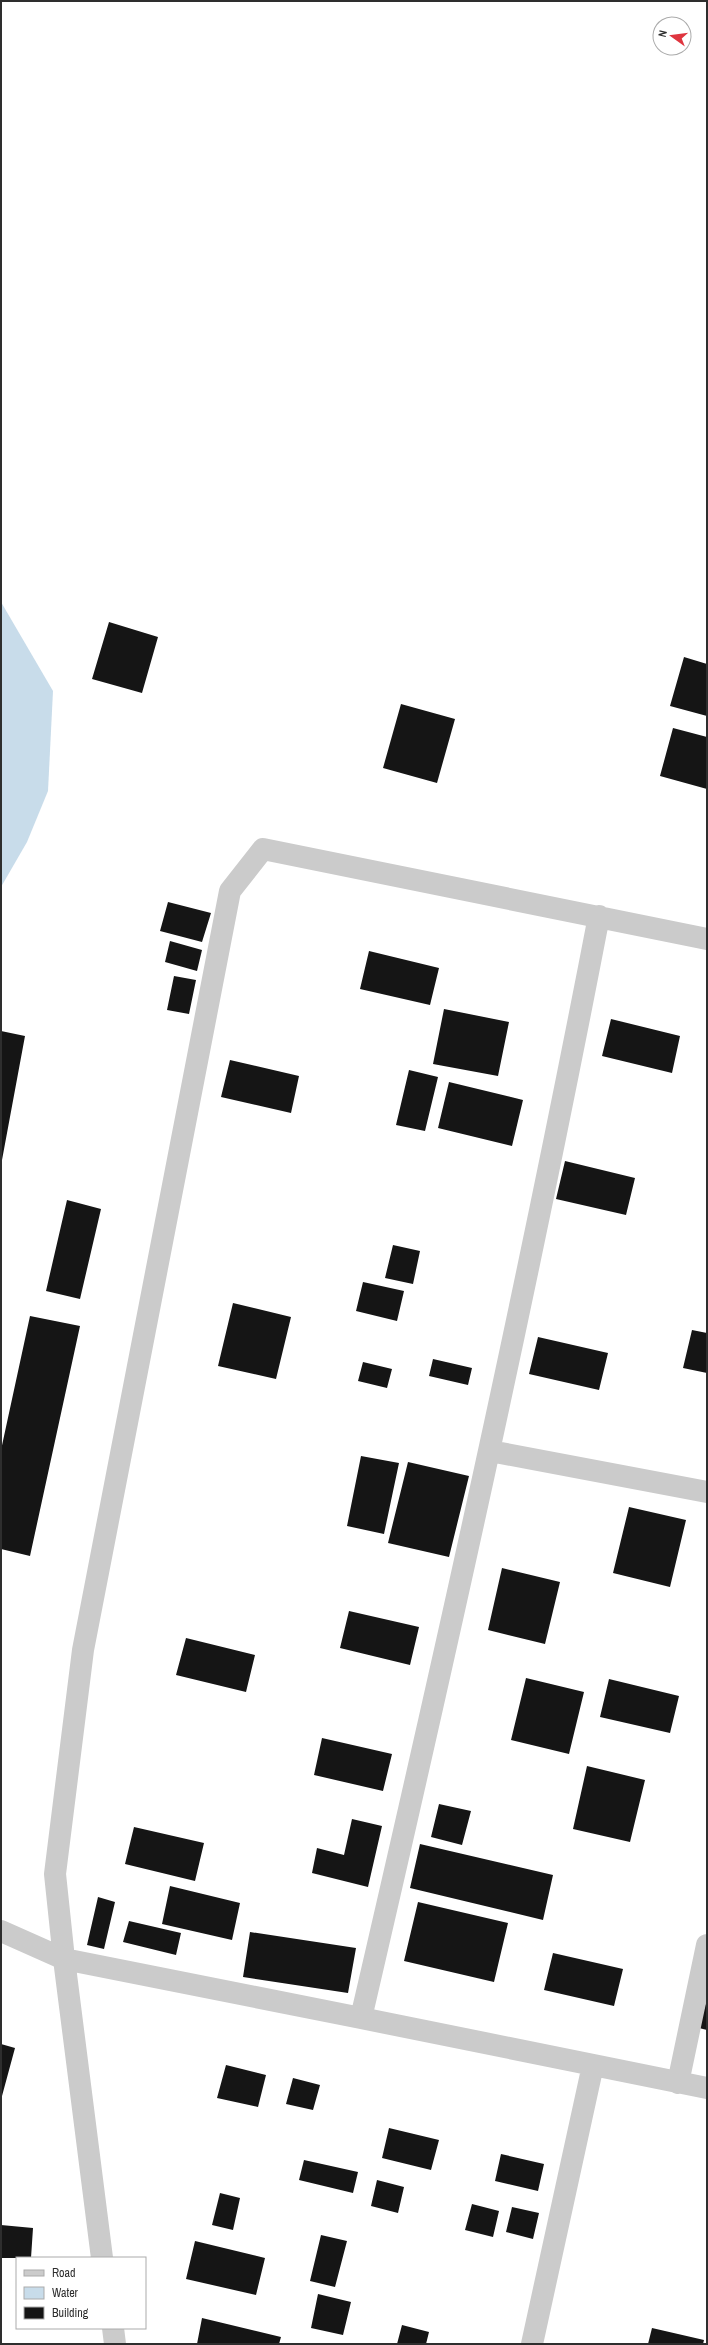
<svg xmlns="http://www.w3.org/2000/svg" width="708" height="2345" viewBox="0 0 708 2345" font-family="'Archivo Narrow',sans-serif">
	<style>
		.water { fill: #c8dcea }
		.building { fill: #151515 }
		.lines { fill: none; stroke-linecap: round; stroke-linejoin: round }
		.minor { stroke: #cbcbcb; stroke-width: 22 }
	</style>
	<rect width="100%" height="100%" fill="#fff"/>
	<path class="water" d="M 1,602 L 53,691 L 48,791 L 27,842 L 1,887 Z"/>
	<path class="building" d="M 109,622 L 158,637 L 142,693 L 92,679 Z
		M 684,657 L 707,664 L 707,716 L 670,706 Z
		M 401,704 L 455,719 L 437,783 L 383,768 Z
		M 673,728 L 707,737 L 707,789 L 660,776 Z
		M 168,902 L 211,913 L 202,942 L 160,931 Z
		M 170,941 L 202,950 L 197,971 L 165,962 Z
		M 369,951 L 439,968 L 430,1005 L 360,989 Z
		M 174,976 L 196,980 L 189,1014 L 167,1010 Z
		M 444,1009 L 509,1022 L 498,1076 L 433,1064 Z
		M 611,1019 L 680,1036 L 672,1073 L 602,1056 Z
		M 1,1031 L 25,1036 L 2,1160 L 1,1160 Z
		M 230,1060 L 299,1076 L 291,1113 L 221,1097 Z
		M 409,1070 L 438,1077 L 425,1131 L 396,1125 Z
		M 449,1082 L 523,1100 L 512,1146 L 438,1128 Z
		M 565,1161 L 635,1178 L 626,1215 L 556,1199 Z
		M 67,1200 L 101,1209 L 80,1299 L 46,1291 Z
		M 393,1245 L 420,1251 L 413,1284 L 385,1278 Z
		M 363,1282 L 404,1291 L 397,1321 L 356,1311 Z
		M 233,1303 L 291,1317 L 276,1379 L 218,1366 Z
		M 30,1316 L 80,1326 L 30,1556 L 1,1549 L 1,1450 Z
		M 692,1330 L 707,1333 L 707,1373 L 683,1368 Z
		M 538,1337 L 608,1353 L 599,1390 L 529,1374 Z
		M 433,1359 L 472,1368 L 468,1385 L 429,1376 Z
		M 363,1362 L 392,1369 L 387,1388 L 358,1381 Z
		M 361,1456 L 399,1463 L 384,1534 L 347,1526 Z
		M 408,1462 L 469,1476 L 449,1557 L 388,1543 Z
		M 629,1507 L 686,1520 L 670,1587 L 613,1573 Z
		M 502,1568 L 560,1582 L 545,1644 L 488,1630 Z
		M 349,1611 L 419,1627 L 410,1665 L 340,1648 Z
		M 186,1638 L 255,1655 L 246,1692 L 176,1675 Z
		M 526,1678 L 584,1692 L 569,1754 L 511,1740 Z
		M 609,1679 L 679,1696 L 670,1733 L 600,1717 Z
		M 322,1738 L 392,1754 L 383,1791 L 314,1775 Z
		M 587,1766 L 645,1780 L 630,1842 L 573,1829 Z
		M 439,1804 L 471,1811 L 462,1845 L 431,1837 Z
		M 352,1819 L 382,1826 L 368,1887 L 312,1873 L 317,1848 L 344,1855 Z
		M 134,1827 L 204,1843 L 195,1881 L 125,1864 Z
		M 420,1844 L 553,1875 L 543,1920 L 410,1888 Z
		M 170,1886 L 240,1903 L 232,1940 L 162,1924 Z
		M 98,1897 L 115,1902 L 104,1949 L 87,1945 Z
		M 418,1902 L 508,1923 L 494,1982 L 404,1961 Z
		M 129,1921 L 181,1933 L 176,1955 L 123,1942 Z
		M 250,1932 L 356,1948 L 348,1993 L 243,1977 Z
		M 553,1953 L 623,1969 L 614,2006 L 544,1990 Z
		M 707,1998 L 707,2030 L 699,2028 Z
		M 1,2044 L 15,2048 L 2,2096 L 1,2096 Z
		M 226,2065 L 266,2075 L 258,2107 L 217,2098 Z
		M 293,2078 L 320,2085 L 313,2110 L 286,2104 Z
		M 389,2128 L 439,2140 L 431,2170 L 382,2158 Z
		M 501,2154 L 544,2164 L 538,2191 L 495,2181 Z
		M 304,2160 L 358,2172 L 353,2193 L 299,2180 Z
		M 377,2180 L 404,2187 L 398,2213 L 371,2206 Z
		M 220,2193 L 240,2198 L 233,2230 L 212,2225 Z
		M 472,2204 L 499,2211 L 493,2237 L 465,2230 Z
		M 512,2207 L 539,2213 L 533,2239 L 506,2232 Z
		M 1,2225 L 33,2228 L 31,2258 L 1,2258 Z
		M 321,2235 L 347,2241 L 335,2287 L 310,2281 Z
		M 195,2241 L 265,2258 L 256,2295 L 186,2279 Z
		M 318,2294 L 351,2302 L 343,2335 L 311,2328 Z
		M 202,2318 L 281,2337 L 279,2344 L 197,2344 Z
		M 402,2325 L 429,2332 L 426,2344 L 397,2344 Z
		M 652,2328 L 704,2340 L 703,2344 L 648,2344 Z"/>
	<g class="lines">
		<path class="minor" d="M 490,1451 L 707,1492
			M 1,1931 L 64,1959 L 361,2018 C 446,1652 528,1285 599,916
			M 361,2018 L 707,2088
			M 678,2083 L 707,1945
			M 102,2258 L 64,1959 L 55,1874 L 83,1650 L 230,891 L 263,849 L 707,939
			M 113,2328 L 115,2344
			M 532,2344 L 593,2065"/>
	</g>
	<rect width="708" height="2345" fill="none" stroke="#2e2e2e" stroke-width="4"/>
	<rect x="16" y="2257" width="130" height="72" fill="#ffffff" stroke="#ababab"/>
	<rect x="24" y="2270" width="20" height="6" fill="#cbcbcb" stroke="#ababab"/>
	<text x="52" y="2277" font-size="12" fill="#2e2e2e">Road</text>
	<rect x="24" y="2287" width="20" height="12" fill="#c8dcea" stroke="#ababab"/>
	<text x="52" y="2297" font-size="12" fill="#2e2e2e">Water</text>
	<rect x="24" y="2307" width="20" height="12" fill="#151515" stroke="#ababab"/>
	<text x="52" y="2317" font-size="12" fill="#2e2e2e">Building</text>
	<g transform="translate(672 36) rotate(284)"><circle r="19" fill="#ffffff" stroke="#ababab"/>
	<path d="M0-3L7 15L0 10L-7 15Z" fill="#df353f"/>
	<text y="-6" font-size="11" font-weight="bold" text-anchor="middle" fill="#2e2e2e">N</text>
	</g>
</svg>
